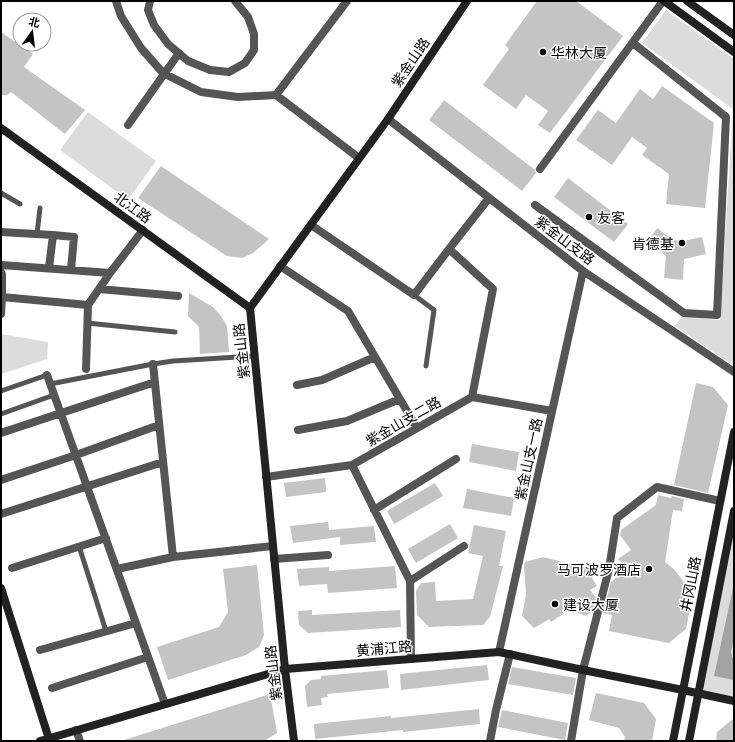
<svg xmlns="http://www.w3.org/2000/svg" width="735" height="742" viewBox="0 0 735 742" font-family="'Golos Text','Noto Sans SC',sans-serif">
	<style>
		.green { fill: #dcdcdc }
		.water { fill: #a3a3a3 }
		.building { fill: #c4c4c4 }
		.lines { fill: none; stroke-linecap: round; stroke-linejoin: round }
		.lane { stroke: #555; stroke-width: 5 }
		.street { stroke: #555; stroke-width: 8 }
		.secondary { stroke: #222; stroke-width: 8 }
		.poi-dot { fill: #000; stroke: #fff; stroke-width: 1.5 }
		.labels { text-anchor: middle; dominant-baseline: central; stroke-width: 3; stroke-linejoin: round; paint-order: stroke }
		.poi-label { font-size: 14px; fill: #000; stroke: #fff; text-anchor: start }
		.street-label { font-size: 14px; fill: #000; stroke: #fff }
	</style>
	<rect width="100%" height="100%" fill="#fff"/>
	<path class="green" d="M 666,10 L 734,59 L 734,366 L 675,326 L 682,316 L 720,320 L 733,109 L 642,43 Z
		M 88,112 L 156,161 L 128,200 L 60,150 Z
		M 1,334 L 48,342 L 47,359 L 1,374 Z
		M 734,509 L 734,701 L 699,693 Z"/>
	<path class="water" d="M 734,583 L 734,637 L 731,652 L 733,659 L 734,660 L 734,680 L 714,676 Z"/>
	<path class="building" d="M 537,1 L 576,1 L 623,36 L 550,133 L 538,125 L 548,111 L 526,95 L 516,109 L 483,85 L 509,49 L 505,45 Z
		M 1,32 L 33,54 L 24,67 L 85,110 L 65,134 L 11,92 L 7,95 L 1,95 Z
		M 662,86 L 714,123 L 705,208 L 666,204 L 669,174 L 642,155 L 647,148 L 632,137 L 612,165 L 576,140 L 598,110 L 616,123 L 640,89 L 653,99 Z
		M 444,100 L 535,170 L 536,173 L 522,191 L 429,120 Z
		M 161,166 L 269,239 L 253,253 L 242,258 L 227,256 L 138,198 Z
		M 568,178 L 628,224 L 614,242 L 554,197 Z
		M 657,228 L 673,240 L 683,241 L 702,237 L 706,254 L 684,259 L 683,280 L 664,278 L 666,256 L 647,242 Z
		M 189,293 L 213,307 L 221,316 L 227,326 L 229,352 L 200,354 L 199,327 L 188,316 Z
		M 696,383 L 713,387 L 728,405 L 708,493 L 674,485 Z
		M 472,444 L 519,452 L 516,471 L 469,462 Z
		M 325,478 L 326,492 L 286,497 L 284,483 Z
		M 435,483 L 443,496 L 394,524 L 387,511 Z
		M 467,489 L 514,498 L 511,516 L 463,508 Z
		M 658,495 L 671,498 L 672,496 L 684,499 L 682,511 L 673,510 L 665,562 L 675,570 L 686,585 L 690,609 L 686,629 L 669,643 L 609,631 L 612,615 L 603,613 L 611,582 L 623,572 L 625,567 L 618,559 L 631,550 L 620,535 L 621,530 L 656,505 Z
		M 328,522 L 329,530 L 374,526 L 376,542 L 340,545 L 340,537 L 293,543 L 290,526 Z
		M 450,524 L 458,538 L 416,563 L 408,549 Z
		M 474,525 L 506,531 L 499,566 L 503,566 L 490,617 L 483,625 L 429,627 L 417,615 L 416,591 L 421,583 L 435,582 L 436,601 L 473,599 L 483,556 L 468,553 Z
		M 543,557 L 586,568 L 597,586 L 590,590 L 596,598 L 593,610 L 586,616 L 569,610 L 551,622 L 549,619 L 534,628 L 522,616 L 526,594 L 524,566 L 525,562 Z
		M 257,565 L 264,635 L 259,647 L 246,655 L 168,680 L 157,647 L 219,627 L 228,612 L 223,569 Z
		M 395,566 L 397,588 L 328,593 L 327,584 L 299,586 L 297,569 L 329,567 L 329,571 Z
		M 312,610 L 312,615 L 400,610 L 401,627 L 308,633 L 299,625 L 298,611 Z
		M 487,665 L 489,680 L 401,690 L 400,674 Z
		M 512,667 L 576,678 L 573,695 L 508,684 Z
		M 387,670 L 389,688 L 327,694 L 328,697 L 321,698 L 322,705 L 307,707 L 305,686 L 311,680 L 321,679 L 321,676 Z
		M 596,693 L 644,703 L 656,719 L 652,741 L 624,741 L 625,737 L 619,728 L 589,720 Z
		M 270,694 L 277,733 L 264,741 L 124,741 L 124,740 Z
		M 479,709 L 480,724 L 403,732 L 403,730 L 315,739 L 314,724 L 391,716 L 391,718 Z
		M 502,710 L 568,723 L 565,740 L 498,727 Z
		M 734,718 L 734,741 L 716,741 L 717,732 Z"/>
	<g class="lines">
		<path class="lane" d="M 1,193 L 20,204
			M 37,234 L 40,208
			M 414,295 L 434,310 L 426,366
			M 87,323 L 175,332
			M 50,384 L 153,364 L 173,361 L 254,356
			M 1,391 L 47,375
			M 1,414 L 54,395
			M 79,546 L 106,631"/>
		<path class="street" d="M 116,1 L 121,16 L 141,48 L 163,73 L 201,92 L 238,97 L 276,95 L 359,158
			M 150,1 L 148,10 L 154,25 L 168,44 L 188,61 L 210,70 L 229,72 L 245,63 L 254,50 L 254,34 L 248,17 L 235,1
			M 276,95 L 347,1
			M 388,119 L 583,271 L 734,372
			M 128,125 L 179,53
			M 540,169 L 663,1
			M 535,205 L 684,313 L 717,315 L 726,117 L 633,43
			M 311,225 L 414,295 L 449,249
			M 1,232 L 53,235 L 49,268
			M 53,235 L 74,237 L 71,270
			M 1,265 L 110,273 L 143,230
			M 280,266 L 348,311 L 417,428
			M 1,272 L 2,274 L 2,297 L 1,314
			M 99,289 L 178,296
			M 2,297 L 88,305
			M 153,364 L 173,557
			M 86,369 L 88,305 L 110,273
			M 47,375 L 165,704
			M 297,385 L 322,380 L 375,357
			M 472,397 L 493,289 L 449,249 L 489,198
			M 298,430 L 347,421 L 400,399
			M 1,433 L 155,382
			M 352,465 L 410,581 L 411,659
			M 266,477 L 352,465 L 472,397 L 552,411
			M 1,480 L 76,455 L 159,425
			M 374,510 L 456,459
			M 1,514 L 163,462
			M 274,559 L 328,555
			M 12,568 L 106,538
			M 117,569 L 173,557 L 273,546
			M 410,581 L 464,546
			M 40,650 L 136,623
			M 499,652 L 583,271
			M 52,688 L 148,657
			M 76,730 L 80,741
			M 490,741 L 496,710 L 510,654
			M 571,741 L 583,670 L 609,569 L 617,518 L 657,487 L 720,501"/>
		<path class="secondary" d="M 664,1 L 734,52
			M 687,1 L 734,35
			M 1,128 L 250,308
			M 1,588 L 49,739
			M 40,741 L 285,669 L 499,652 L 583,670 L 683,690 L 734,701
			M 294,741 L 285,669 L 250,308 L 388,119 L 467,1
			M 673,741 L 734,432
			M 689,741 L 734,511"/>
	</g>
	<g class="poi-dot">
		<circle cx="543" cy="52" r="4"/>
		<circle cx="589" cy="217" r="4"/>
		<circle cx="682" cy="243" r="4"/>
		<circle cx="649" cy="569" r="4"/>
		<circle cx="555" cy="604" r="4"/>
	</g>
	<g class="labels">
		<g class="poi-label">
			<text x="551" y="52">华林大厦</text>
			<text x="597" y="217">友客</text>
			<text x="674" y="243" text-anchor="end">肯德基</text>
			<text x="641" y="569" text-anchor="end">马可波罗酒店</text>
			<text x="563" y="604">建设大厦</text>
		</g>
		<g class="street-label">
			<text transform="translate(410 62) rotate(-56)">紫金山路</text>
			<text transform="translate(133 207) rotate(36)">北江路</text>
			<text transform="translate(565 240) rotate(37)">紫金山支路</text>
			<text transform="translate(241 351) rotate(-96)">紫金山路</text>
			<text transform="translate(403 421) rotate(-30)">紫金山支二路</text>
			<text transform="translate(528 459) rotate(-78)">紫金山支一路</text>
			<text transform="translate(690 584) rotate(-79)">井冈山路</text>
			<text transform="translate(384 648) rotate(-5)">黄浦江路</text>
			<text transform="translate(273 673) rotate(-97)">紫金山路</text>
		</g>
	</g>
	<rect width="735" height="742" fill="none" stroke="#000000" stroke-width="4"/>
	<g transform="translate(32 32) rotate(14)"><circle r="19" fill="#ffffff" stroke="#999999"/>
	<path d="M0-3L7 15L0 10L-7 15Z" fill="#000000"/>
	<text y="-6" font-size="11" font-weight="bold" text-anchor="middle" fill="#000000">北</text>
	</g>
</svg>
